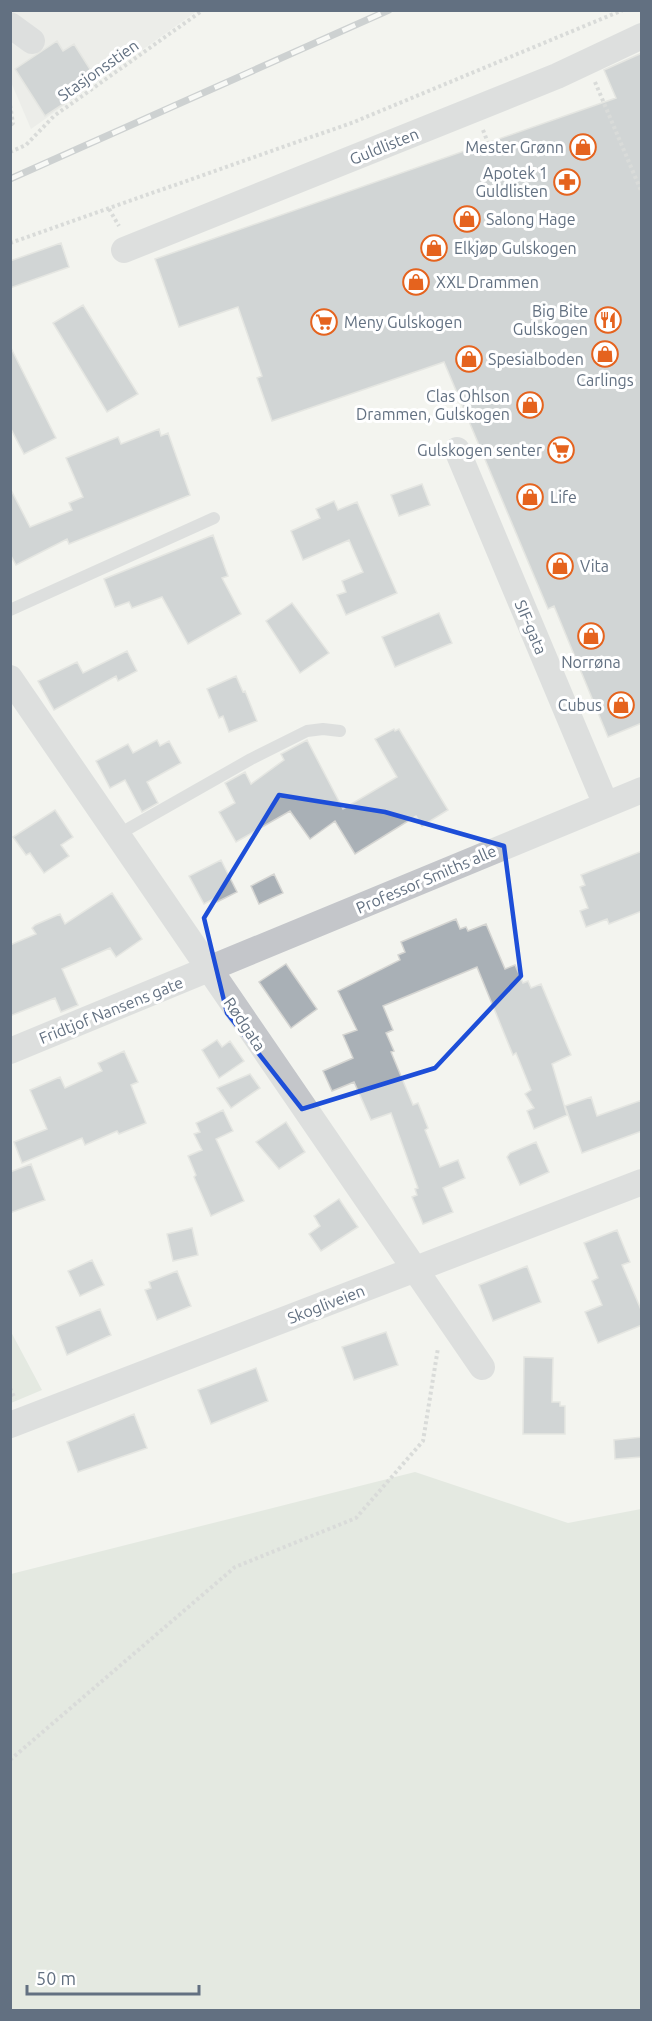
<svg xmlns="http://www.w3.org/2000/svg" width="652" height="2021" viewBox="0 0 652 2021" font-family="Ubuntu,sans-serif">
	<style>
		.built { fill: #e4e5e3 }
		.green { fill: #d3dbd1 }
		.building { fill: #a9b0b6; stroke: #d5d5d2; stroke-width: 1.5 }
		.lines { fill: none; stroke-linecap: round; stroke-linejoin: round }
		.path { stroke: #bbbdbf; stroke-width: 4; stroke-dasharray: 3 3; stroke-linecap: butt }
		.service { stroke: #c4c6ca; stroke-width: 12 }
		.minor { stroke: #c4c6ca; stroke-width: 26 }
		.rail-casing { stroke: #a1a6ad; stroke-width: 7 }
		.rail { stroke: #fff; stroke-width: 4.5; stroke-dasharray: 14; stroke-linecap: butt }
		.marked { fill: none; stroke: #1d4ed8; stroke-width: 4.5; stroke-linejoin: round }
		.labels { text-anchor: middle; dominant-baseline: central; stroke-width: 6; stroke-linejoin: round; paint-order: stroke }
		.street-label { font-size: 16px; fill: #627081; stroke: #fff }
		.poi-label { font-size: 16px; fill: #627081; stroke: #fff; text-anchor: start }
	</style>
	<rect width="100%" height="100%" fill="#f3f4ef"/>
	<path class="built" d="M 10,11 L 197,11 L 31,129 L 11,82 Z"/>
	<path class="green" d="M 10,1330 L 42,1390 L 11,1403 L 10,1403 Z
		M 415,1472 L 568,1523 L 641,1509 L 641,2010 L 11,2010 L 11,1574 Z"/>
	<path class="building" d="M 57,41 L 63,51 L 74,44 L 95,77 L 65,97 L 68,101 L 45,116 L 15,69 Z
		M 642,53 L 642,723 L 608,737 L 554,606 L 548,609 L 444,362 L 272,421 L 257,378 L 262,376 L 238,307 L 179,327 L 155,259 L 616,98 L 604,70 Z
		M 61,243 L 69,267 L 10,288 L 10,261 Z
		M 83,305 L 138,394 L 107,412 L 53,323 Z
		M 10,346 L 56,438 L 24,454 L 10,427 Z
		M 159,429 L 161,436 L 168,433 L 190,495 L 69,544 L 67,539 L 16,565 L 10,554 L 10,488 L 30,527 L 72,510 L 69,503 L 83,497 L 66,458 L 118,437 L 121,444 Z
		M 422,484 L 430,505 L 399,516 L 391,495 Z
		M 334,501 L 338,510 L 357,502 L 397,593 L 346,615 L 337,595 L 346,592 L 342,581 L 363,572 L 349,540 L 303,560 L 291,531 L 320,518 L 316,509 Z
		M 213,535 L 228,576 L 222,578 L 241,614 L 188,644 L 162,597 L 132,608 L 129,602 L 115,607 L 104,579 Z
		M 292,603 L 329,653 L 300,673 L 266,621 Z
		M 439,613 L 452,643 L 395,667 L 382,637 Z
		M 127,651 L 137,671 L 118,681 L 116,676 L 54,710 L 38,681 L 77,662 L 83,673 Z
		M 236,676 L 243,692 L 245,691 L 257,721 L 229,732 L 223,716 L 219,718 L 207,689 Z
		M 394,729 L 395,731 L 399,729 L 448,810 L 422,826 L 416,816 L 355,854 L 335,821 L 310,839 L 290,811 L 236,842 L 219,812 L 235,803 L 225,783 L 245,772 L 251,784 L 284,760 L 281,754 L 307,740 L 343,809 L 397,777 L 375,739 Z
		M 157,740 L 160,746 L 169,741 L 181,763 L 147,782 L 158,803 L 142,812 L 125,780 L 110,788 L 96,761 L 128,744 L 133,753 Z
		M 55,810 L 73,837 L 61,845 L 69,856 L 44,873 L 30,853 L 26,855 L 13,837 Z
		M 642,851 L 642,911 L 609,924 L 607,919 L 586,927 L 580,911 L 588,908 L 580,887 L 585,885 L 581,875 Z
		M 221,860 L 237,892 L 217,902 L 215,898 L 204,904 L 189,876 Z
		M 274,874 L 283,893 L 259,904 L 251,886 Z
		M 112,893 L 142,939 L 116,957 L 110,948 L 62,969 L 78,1005 L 61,1012 L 55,998 L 10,1016 L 10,945 L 36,934 L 32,928 L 35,925 L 60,914 L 65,924 Z
		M 456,919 L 460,929 L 466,927 L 468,931 L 486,924 L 505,969 L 515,965 L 523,983 L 528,981 L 531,988 L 541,984 L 571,1055 L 552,1064 L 567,1115 L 534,1129 L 527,1111 L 534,1108 L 525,1094 L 531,1090 L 516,1053 L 513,1055 L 477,967 L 383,1006 L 393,1030 L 386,1033 L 394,1051 L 391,1052 L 413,1105 L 418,1103 L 428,1128 L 425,1130 L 440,1167 L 458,1160 L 465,1178 L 443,1188 L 453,1212 L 423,1224 L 412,1197 L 417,1195 L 415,1189 L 418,1188 L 391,1113 L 371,1120 L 354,1082 L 332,1091 L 323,1071 L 353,1058 L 343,1035 L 357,1030 L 338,991 L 400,960 L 398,955 L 405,952 L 401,942 Z
		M 286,964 L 317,1009 L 291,1028 L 259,982 Z
		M 217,1040 L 222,1047 L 230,1041 L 244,1061 L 219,1078 L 202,1050 Z
		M 124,1051 L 138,1082 L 131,1085 L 146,1123 L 119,1134 L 117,1131 L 85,1145 L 82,1138 L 22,1163 L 14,1142 L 47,1129 L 30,1090 L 60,1077 L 65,1088 L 102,1071 L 98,1063 Z
		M 250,1074 L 260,1088 L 231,1108 L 217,1088 Z
		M 591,1097 L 597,1116 L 642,1100 L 642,1131 L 582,1153 L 565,1106 Z
		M 223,1110 L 233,1131 L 216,1139 L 244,1201 L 211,1216 L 194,1177 L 196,1175 L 188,1156 L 202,1150 L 194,1134 L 200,1132 L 196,1123 Z
		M 286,1122 L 305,1152 L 279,1169 L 256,1142 Z
		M 536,1142 L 549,1172 L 520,1185 L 507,1157 L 510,1153 Z
		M 31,1164 L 45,1200 L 10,1213 L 10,1172 Z
		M 339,1199 L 358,1227 L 321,1251 L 309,1234 L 320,1226 L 314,1216 Z
		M 192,1228 L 198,1255 L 173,1261 L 167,1234 Z
		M 617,1230 L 630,1262 L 622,1265 L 642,1312 L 642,1325 L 598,1343 L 585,1312 L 602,1305 L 592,1281 L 598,1278 L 584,1243 Z
		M 92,1260 L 104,1285 L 80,1296 L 68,1271 Z
		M 527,1266 L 541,1302 L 493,1321 L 479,1285 Z
		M 177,1271 L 191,1306 L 157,1320 L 145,1290 L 151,1288 L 149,1282 Z
		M 100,1309 L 111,1335 L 67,1355 L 56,1327 Z
		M 386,1332 L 398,1365 L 354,1380 L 342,1347 Z
		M 524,1357 L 553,1358 L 552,1402 L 560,1402 L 560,1406 L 565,1406 L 565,1434 L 523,1434 Z
		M 256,1368 L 268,1401 L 211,1424 L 198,1390 Z
		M 134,1414 L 147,1448 L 78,1472 L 67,1442 Z
		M 642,1437 L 642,1457 L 615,1459 L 614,1440 Z"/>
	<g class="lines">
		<path class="path" d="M 595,82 L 642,193
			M 10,105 L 13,123 L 10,126
			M 483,130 L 488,143
			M 10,152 L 26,145 L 54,116 L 203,10
			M 109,209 L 119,226
			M 10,243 L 354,122 L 623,10
			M 10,1388 L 15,1399
			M 10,1760 L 235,1567 L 356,1518 L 423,1441 L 438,1348"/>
		<path class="service" d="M 10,610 L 214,518
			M 119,834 L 251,759 L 307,731 L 323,729 L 340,731"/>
		<path class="minor" d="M 10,25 L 32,41
			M 124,250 L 557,76 L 642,36
			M 457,450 L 606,805
			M 10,678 L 482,1367
			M 10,1051 L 642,790
			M 10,1425 L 642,1182"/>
		<g class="rail-casing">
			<path id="rail" d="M 10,179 L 389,10"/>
		</g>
		<use href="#rail" class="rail"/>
	</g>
	<path d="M0 0H652V2021H0ZM 279,795 L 385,812 L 504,846 L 521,976 L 435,1068 L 302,1109 L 227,1013 L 204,918 Z" fill="#f3f4ef" fill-opacity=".55" fill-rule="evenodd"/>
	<path class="marked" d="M 279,795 L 385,812 L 504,846 L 521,976 L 435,1068 L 302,1109 L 227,1013 L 204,918 Z"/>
	<defs>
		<g id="shop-ring" transform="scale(1.35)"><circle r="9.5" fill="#fff" stroke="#e5631e" stroke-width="1.5"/><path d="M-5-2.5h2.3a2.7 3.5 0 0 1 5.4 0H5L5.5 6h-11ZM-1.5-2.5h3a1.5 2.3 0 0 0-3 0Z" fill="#e5631e"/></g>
		<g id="pharmacy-ring" transform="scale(1.35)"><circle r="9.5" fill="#fff" stroke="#e5631e" stroke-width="1.5"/><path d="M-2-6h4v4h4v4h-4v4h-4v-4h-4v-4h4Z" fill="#e5631e"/></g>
		<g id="restaurant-ring" transform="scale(1.35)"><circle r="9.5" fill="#fff" stroke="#e5631e" stroke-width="1.5"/><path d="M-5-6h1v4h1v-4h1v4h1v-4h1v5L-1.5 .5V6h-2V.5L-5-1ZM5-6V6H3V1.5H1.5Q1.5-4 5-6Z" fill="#e5631e"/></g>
		<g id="supermarket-ring" transform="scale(1.35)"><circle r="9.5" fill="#fff" stroke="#e5631e" stroke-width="1.5"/><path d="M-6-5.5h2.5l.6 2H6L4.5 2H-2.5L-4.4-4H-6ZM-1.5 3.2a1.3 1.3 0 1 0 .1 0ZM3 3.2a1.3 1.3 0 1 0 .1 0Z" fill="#e5631e"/></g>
	</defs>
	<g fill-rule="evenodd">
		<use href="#shop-ring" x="583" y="147"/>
		<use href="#pharmacy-ring" x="567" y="182"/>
		<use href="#shop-ring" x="467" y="219"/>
		<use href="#shop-ring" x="434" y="248"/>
		<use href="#shop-ring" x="416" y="282"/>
		<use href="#restaurant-ring" x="608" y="320"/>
		<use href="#supermarket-ring" x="324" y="322"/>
		<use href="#shop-ring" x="605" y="354"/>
		<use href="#shop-ring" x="469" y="359"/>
		<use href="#shop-ring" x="530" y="405"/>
		<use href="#supermarket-ring" x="561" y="450"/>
		<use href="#shop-ring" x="530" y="497"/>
		<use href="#shop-ring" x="560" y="566"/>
		<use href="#shop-ring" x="591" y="636"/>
		<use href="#shop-ring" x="621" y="705"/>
	</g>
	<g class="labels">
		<g class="street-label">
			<text transform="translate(98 70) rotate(-35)">Stasjonsstien</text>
			<text transform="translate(384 146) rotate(-22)">Guldlisten</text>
			<text transform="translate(531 627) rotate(67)">SIF-gata</text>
			<text transform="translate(426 879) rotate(-23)">Professor Smiths alle</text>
			<text transform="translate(111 1010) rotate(-22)">Fridtjof Nansens gate</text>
			<text transform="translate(245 1024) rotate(56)">Rødgata</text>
			<text transform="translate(326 1304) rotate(-21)">Skogliveien</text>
		</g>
		<g class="poi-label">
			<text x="564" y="147" text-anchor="end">Mester Grønn</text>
			<text x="548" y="173" text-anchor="end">Apotek 1<tspan x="548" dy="18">Guldlisten</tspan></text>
			<text x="486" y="219">Salong Hage</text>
			<text x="454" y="248">Elkjøp Gulskogen</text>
			<text x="436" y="282">XXL Drammen</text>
			<text x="588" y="311" text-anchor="end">Big Bite<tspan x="588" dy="18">Gulskogen</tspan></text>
			<text x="344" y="322">Meny Gulskogen</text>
			<text x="488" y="359">Spesialboden</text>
			<text x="605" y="380" text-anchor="middle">Carlings</text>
			<text x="510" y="396" text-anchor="end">Clas Ohlson<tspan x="510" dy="18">Drammen, Gulskogen</tspan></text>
			<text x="542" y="450" text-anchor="end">Gulskogen senter</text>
			<text x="550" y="497">Life</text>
			<text x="580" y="566">Vita</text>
			<text x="591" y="662" text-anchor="middle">Norrøna</text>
			<text x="602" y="705" text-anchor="end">Cubus</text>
		</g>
	</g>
	<rect width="652" height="2021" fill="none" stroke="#627081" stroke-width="24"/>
	<path d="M27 1985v9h172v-9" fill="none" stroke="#627081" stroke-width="3"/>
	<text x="36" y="1985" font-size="18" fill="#627081" stroke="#ffffff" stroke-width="4.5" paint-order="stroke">50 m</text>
</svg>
